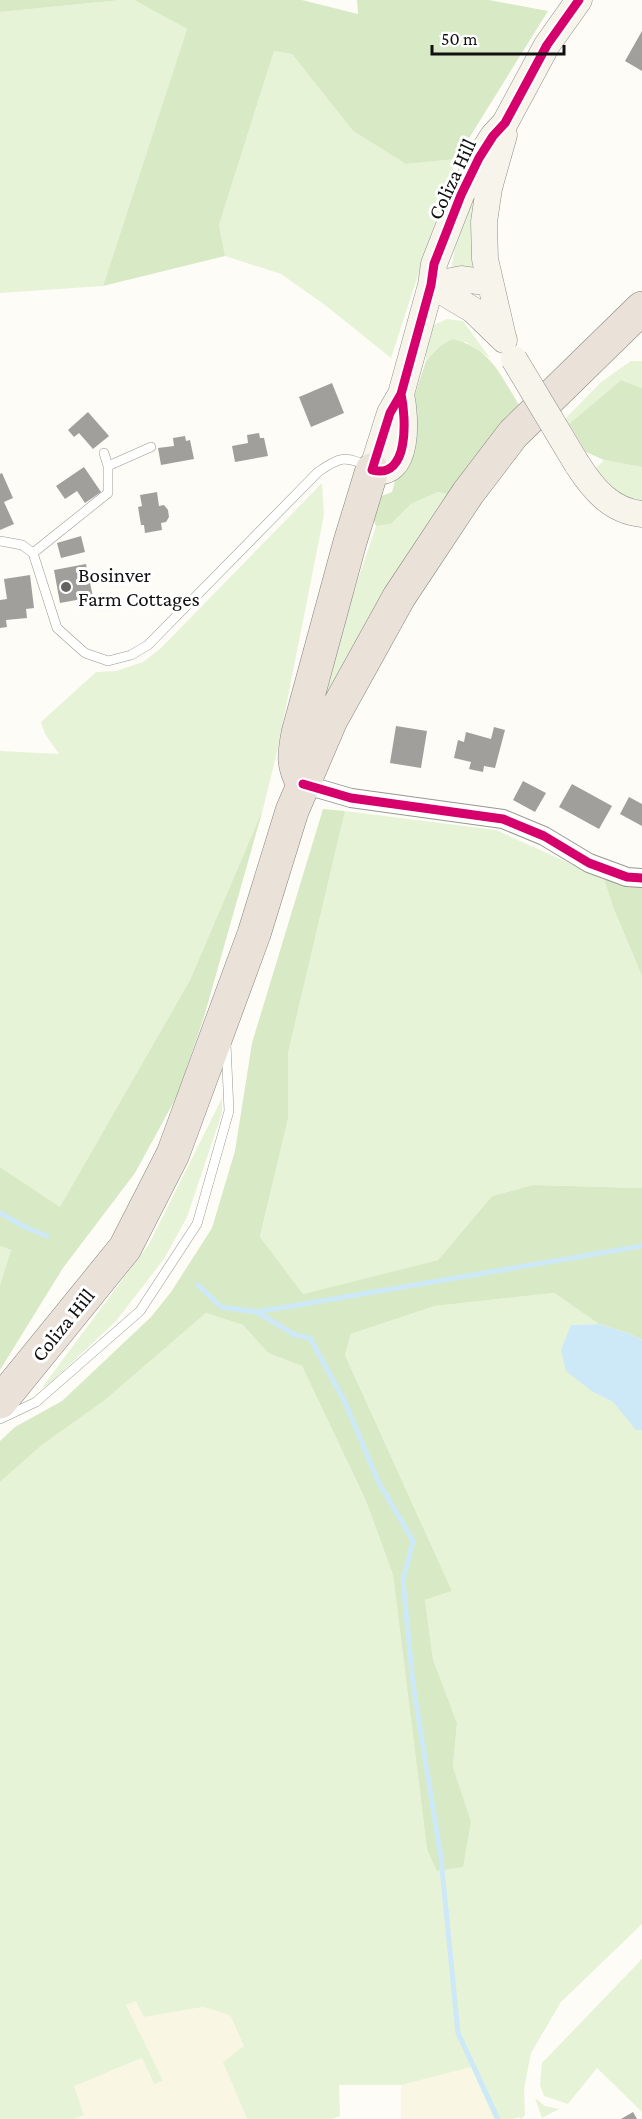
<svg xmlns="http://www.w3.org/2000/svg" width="642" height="2119" viewBox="0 0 642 2119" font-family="'Crimson Pro',serif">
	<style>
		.farmland { fill: #f9f7e4 }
		.green { fill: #e7f3d7 }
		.forest { fill: #d8eac5 }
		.water { fill: #cde8f7 }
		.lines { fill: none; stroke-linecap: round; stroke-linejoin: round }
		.stream { stroke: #cde8f7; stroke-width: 5 }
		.building { fill: #a19f9c }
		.lane-casing { stroke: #979795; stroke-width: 10 }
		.street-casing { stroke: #979795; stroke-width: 20 }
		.secondary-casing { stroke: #8e8d8b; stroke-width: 27 }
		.highway-casing { stroke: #858482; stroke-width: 34 }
		.lane { stroke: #fffffe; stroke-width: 9 }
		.street { stroke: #fffffe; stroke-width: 18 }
		.secondary { stroke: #f6f4eb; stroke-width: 26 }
		.highway { stroke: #eae1d8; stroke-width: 33 }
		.secondary-bridge-casing { stroke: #8e8d8b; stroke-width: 27; stroke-linecap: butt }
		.secondary-bridge { stroke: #f6f4eb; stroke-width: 26 }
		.cycleway-casing { stroke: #fff; stroke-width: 13 }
		.cycleway { stroke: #d6006c; stroke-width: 9 }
		.poi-dot { fill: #646362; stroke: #fff; stroke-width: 2 }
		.labels { text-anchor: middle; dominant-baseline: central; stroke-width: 6; stroke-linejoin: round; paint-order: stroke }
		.street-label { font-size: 21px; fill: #111; stroke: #fff }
		.poi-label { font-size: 21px; fill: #111; stroke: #fff; text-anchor: start }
	</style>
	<rect width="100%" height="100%" fill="#fdfcf7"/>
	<path class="farmland" d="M 136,2001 L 144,2017 L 203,2007 L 230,2015 L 244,2046 L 224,2063 L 247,2119 L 75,2119 L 84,2115 L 73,2086 L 143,2058 L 154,2084 L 126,2004 Z
		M 471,2066 L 494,2119 L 401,2119 L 401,2085 Z"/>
	<path class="green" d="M 121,0 L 134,0 L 187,29 L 103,286 L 0,293 L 0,12 Z
		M 274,51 L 292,54 L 353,131 L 406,164 L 456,159 L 391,358 L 325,305 L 281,274 L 225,256 L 219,225 Z
		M 488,157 L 479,277 L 451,276 C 454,233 471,196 488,157 Z
		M 447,319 L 463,321 L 490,358 L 466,342 L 439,347 L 426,361 L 426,348 L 431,326 Z
		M 631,361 L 642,361 L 642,388 L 621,380 L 569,424 L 565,419 L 601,382 Z
		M 604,460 L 642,467 L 642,505 L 611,495 L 592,472 Z
		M 322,483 L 324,515 L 277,752 L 263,809 L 190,980 L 60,1208 L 0,1167 L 0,751 L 59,754 L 45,734 L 41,722 L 96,672 L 116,671 L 143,662 L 161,648 Z
		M 438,492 L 450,495 L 304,739 L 376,526 L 391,524 L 411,504 Z
		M 345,811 L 496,830 L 604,879 L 613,907 L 642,976 L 642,1188 L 534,1185 L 492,1196 L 438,1260 L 303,1294 L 260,1238 L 288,1119 L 288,1053 Z
		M 222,1098 L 222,1113 L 187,1217 L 164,1259 L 116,1321 L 49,1384 L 41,1389 L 149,1244 Z
		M 0,1246 L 11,1250 L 0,1285 Z
		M 554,1293 L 599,1324 L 571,1325 L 593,1392 L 613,1402 L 636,1429 L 642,1430 L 642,1924 L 561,2002 L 531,2053 L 524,2089 L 525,2115 L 521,2119 L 519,2117 L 514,2119 L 494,2119 L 471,2067 L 401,2085 L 339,2085 L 340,2116 L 332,2119 L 247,2119 L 223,2062 L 244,2046 L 230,2015 L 203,2007 L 144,2017 L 136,2001 L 126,2005 L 163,2081 L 154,2084 L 142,2058 L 74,2086 L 84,2115 L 75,2119 L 0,2119 L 0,1482 L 42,1445 L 105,1400 L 206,1313 L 243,1325 L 268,1353 L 302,1366 L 366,1501 L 393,1575 L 427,1849 L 471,1821 L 453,1767 L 457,1723 L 433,1659 L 425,1600 L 452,1591 L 345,1355 L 351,1334 L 435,1306 Z
		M 642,1959 L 642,2112 L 597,2068 L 568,2104 L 544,2096 L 540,2085 L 542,2063 Z
		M 535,2098 L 545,2106 L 559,2109 L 542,2118 Z"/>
	<path class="forest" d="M 0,0 L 121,0 L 0,12 Z
		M 134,0 L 302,0 L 358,14 L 357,0 L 489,0 L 548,11 L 456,159 L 406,164 L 353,131 L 292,54 L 274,51 L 219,225 L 225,256 L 103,286 L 187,29 Z
		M 452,339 C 492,348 501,377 521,408 L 450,495 L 438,492 L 411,504 L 391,524 L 376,526 L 371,512 L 379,497 L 392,492 L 397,474 L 412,403 L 426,361 L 439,347 Z
		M 621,380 L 642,388 L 642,467 L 604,460 L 586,452 L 569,424 Z
		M 263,809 L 204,1017 L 177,1096 L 135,1173 L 63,1268 L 0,1370 L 0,1285 L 11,1250 L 0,1246 L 0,1167 L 60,1207 L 190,980 Z
		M 323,809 L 345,811 L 288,1053 L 288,1119 L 260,1237 L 303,1294 L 438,1260 L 492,1196 L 533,1185 L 642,1188 L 642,1340 L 630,1334 L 599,1324 L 554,1293 L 435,1306 L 351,1334 L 345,1355 L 452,1591 L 425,1600 L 433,1659 L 457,1723 L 453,1767 L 471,1821 L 463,1867 L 437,1871 L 427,1849 L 393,1575 L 366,1501 L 302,1366 L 268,1353 L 243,1325 L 206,1313 L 105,1400 L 42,1445 L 0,1482 L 0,1441 L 15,1427 L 62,1401 L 151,1317 L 171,1292 L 212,1228 L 235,1151 L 252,1043 Z
		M 604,879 L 642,888 L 642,976 L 613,907 Z"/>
	<path class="water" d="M 599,1324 L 630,1334 L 642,1340 L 642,1430 L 636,1430 L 613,1402 L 593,1392 L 566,1371 L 561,1350 L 571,1325 Z"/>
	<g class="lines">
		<path class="stream" d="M 0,1213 L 25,1227 L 47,1236
			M 198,1285 L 221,1307 L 257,1312 L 295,1335 L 310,1338 L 345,1402 L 378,1481 L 413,1541 L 403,1580 L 413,1684 L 441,1858 L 458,2033 L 498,2119
			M 257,1312 L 642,1246"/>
	</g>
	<path class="building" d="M 642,31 L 642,71 L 625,61 Z
		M 332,383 L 344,413 L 311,427 L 299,397 Z
		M 88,412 L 109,436 L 93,449 L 79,433 L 74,437 L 68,430 Z
		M 259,433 L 260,438 L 264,438 L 268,456 L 235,462 L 232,446 L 248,443 L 247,435 Z
		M 185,436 L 186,441 L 190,440 L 194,459 L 161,465 L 158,448 L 174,446 L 173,438 Z
		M 84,467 L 101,492 L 85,503 L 77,491 L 65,499 L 56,486 Z
		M 2,473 L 13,498 L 4,502 L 14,524 L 0,530 L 0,474 Z
		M 157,492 L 159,506 L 164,505 L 168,510 L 169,517 L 166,522 L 161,523 L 162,530 L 145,533 L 144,525 L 141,525 L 138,507 L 142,506 L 140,495 Z
		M 81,536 L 85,552 L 61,558 L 57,543 Z
		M 86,564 L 93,597 L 60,603 L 54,570 Z
		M 30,575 L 34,608 L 26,609 L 27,618 L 6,620 L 7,627 L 0,628 L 0,600 L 7,599 L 4,579 Z
		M 396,726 L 427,731 L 421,768 L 390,763 Z
		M 494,727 L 505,730 L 495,768 L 484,766 L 483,772 L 469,769 L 471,762 L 454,758 L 458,740 L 464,742 L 466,732 L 491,739 Z
		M 523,781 L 546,793 L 535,812 L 513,800 Z
		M 572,784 L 612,806 L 599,829 L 559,807 Z
		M 629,797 L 642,804 L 642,826 L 620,814 Z
		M 633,2112 L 637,2119 L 621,2119 Z"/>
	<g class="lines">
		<g class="lane-casing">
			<path id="lane" d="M 151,447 L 108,466 L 108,493 L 33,553 L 57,628 L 85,653 L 108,661 L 131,655 L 148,645 L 318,472 C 338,458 346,454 368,467
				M 104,453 L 108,466
				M 0,541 L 22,545 L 33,553
				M 0,1419 L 36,1402 L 140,1311 L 197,1224 L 229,1111 L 226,1044"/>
		</g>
		<g class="street-casing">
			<path id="street" d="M 303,784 L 351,798 L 503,819 L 544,836 L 589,863 L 627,877 L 642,878"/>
		</g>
		<g class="secondary-casing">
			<path id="secondary" d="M 431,285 L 473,310 L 504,340
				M 431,285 L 462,279 L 490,283
				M 503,337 L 485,259 L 484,222 L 489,188 L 504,135
				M 401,394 C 406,417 410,480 372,470 L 390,413 L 401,394 L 431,285 L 434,264 L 461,195 L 479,158 L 493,136 L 505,123 L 547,45 L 579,0
				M 577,464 C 593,489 611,511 642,514"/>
		</g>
		<g class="highway-casing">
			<path id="highway" d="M 303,784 C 292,764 294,755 298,733 L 350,542 L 372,470
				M 0,1402 L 125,1248 L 173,1154 L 254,934 L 292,811 L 331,720 L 399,597 L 468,493 L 513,434 L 642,308"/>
		</g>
		<use href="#lane" class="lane"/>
		<use href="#street" class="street"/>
		<use href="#secondary" class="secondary"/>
		<use href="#highway" class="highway"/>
		<g class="secondary-bridge-casing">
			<path id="secondary-bridge" d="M 514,359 L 577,464"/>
		</g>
		<use href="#secondary-bridge" class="secondary-bridge"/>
		<g class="cycleway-casing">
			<path id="cycleway" d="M 401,394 C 406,417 410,480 372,470 L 390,413 L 401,394 L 431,285 L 434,264 L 461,195 L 479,158 L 493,136 L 505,123 L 547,45 L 579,0
				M 303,784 L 351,798 L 503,819 L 544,836 L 589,863 L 627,877 L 642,878"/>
		</g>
		<use href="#cycleway" class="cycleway"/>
	</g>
	<circle class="poi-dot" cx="66" cy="587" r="6"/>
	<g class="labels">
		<g class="street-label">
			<text transform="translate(452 179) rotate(-65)">Coliza Hill</text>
			<text transform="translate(63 1325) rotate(-51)">Coliza Hill</text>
		</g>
		<g class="poi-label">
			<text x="78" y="575">Bosinver<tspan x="78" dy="24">Farm Cottages</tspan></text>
		</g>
	</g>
	<path d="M432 45v9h132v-9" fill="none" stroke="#111111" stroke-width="3"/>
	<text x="441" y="45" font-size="18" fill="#111111" stroke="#ffffff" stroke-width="4.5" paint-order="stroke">50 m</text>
</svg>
